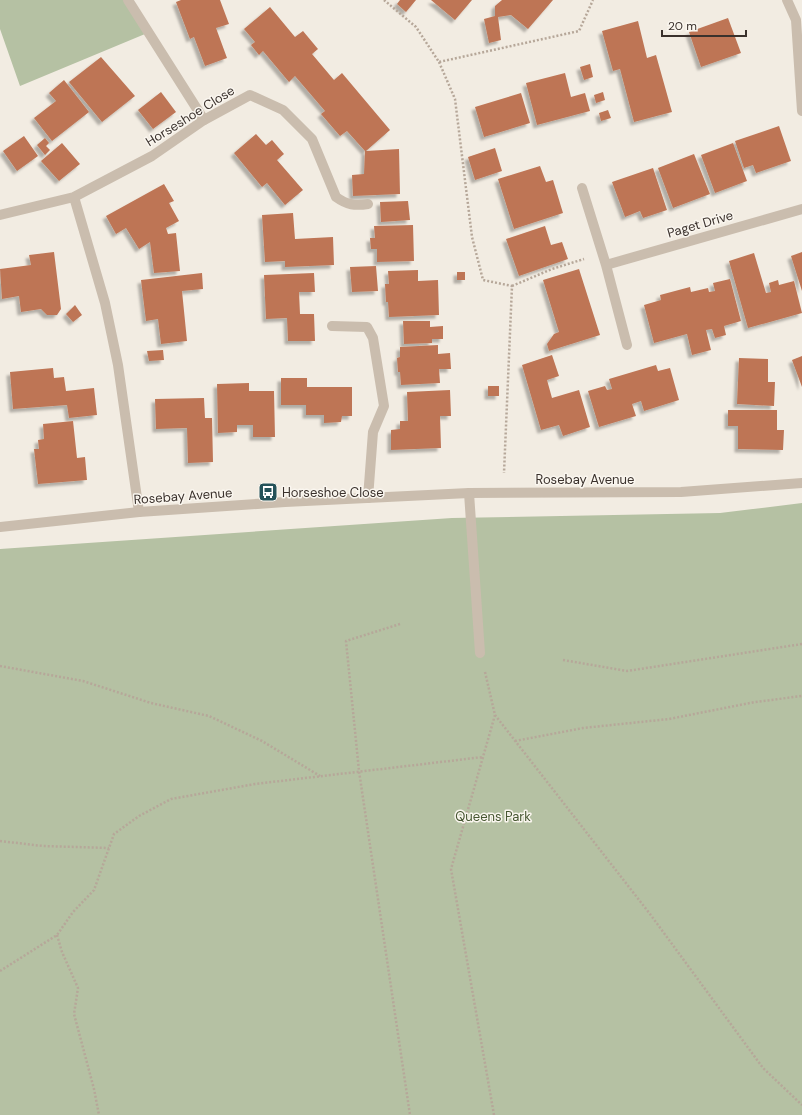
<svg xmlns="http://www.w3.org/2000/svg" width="802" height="1115" viewBox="0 0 802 1115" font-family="'DM Sans',sans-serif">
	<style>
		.green { fill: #b5c1a3 }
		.building { fill: #be7555; filter: url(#shadow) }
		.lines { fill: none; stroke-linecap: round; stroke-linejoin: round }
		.path { stroke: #b6a799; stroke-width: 2.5; stroke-dasharray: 2 2; stroke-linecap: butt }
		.service { stroke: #cabdae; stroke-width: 10 }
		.minor { stroke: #cabdae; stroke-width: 10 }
		.tertiary { stroke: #cabdae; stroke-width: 10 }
		.labels { text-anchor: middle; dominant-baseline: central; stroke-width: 3; stroke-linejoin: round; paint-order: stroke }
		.street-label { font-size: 13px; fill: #3a312c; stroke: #faf6ef }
		.poi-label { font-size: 13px; fill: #3a312c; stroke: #faf6ef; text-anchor: start }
		.park-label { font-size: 13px; fill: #465631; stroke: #faf6ef }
	</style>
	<defs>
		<filter id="shadow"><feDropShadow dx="-3.5" dy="3.5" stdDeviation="1" flood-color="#0004"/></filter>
	</defs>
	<rect width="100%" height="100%" fill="#f2ece2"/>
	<path class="green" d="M 0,0 L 128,0 L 145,34 L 20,86 L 0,29 Z
		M 802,503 L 802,1115 L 0,1115 L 0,549 L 452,518 L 720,513 Z"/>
	<path class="building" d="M 181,0 L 220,0 L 229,24 L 216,28 L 227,58 L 205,66 L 194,37 L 190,39 L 176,2 Z
		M 400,0 L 416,0 L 406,12 L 397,4 Z
		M 431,0 L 472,0 L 455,20 Z
		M 502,0 L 553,0 L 528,29 L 511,15 L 498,17 L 501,40 L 489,43 L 484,19 L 495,16 L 495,6 Z
		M 270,7 L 295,37 L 303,31 L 318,49 L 312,54 L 334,80 L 342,73 L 390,130 L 366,151 L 399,149 L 400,194 L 353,196 L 352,175 L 364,174 L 365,151 L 347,131 L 340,136 L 321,114 L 325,111 L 295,76 L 289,82 L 263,51 L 259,55 L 251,45 L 255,42 L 244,29 Z
		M 728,18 L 741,53 L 701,67 L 689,32 Z
		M 638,21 L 647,58 L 656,55 L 672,112 L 634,122 L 620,69 L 613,71 L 602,31 Z
		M 101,57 L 135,96 L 102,122 L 69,82 Z
		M 590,64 L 593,77 L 584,80 L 580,67 Z
		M 565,73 L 571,97 L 585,93 L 590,111 L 537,125 L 526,83 Z
		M 64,80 L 89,112 L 52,141 L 34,118 L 56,101 L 49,93 Z
		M 161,92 L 176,112 L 153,129 L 138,110 Z
		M 603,92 L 605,100 L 596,103 L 594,95 Z
		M 521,93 L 530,123 L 484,137 L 475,107 Z
		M 608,110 L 611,118 L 601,121 L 599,113 Z
		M 779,126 L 791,161 L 756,173 L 753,165 L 744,168 L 735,141 Z
		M 256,134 L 266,145 L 272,140 L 284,154 L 277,160 L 303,190 L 285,205 L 267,183 L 262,187 L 234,153 Z
		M 24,136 L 38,156 L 17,171 L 3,151 Z
		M 45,138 L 49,143 L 46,146 L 50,150 L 45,155 L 37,145 Z
		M 62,143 L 80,164 L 59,181 L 41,161 Z
		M 733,143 L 747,181 L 715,193 L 701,155 Z
		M 495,148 L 502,171 L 475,180 L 468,157 Z
		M 694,154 L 710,194 L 673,208 L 658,168 Z
		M 540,166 L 546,182 L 553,180 L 563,213 L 514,229 L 498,179 Z
		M 653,168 L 667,210 L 643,218 L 640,211 L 625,217 L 612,182 Z
		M 164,184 L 174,201 L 169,203 L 179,221 L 166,228 L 168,234 L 176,233 L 180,271 L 154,273 L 150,242 L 139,249 L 126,228 L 116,234 L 106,216 Z
		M 408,201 L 410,220 L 381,222 L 380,202 Z
		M 293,213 L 295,239 L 333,237 L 334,265 L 285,267 L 285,261 L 265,262 L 262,215 Z
		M 413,225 L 414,261 L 377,262 L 377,249 L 371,249 L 370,238 L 375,238 L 374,226 Z
		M 545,226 L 551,245 L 562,242 L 568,259 L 519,276 L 506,239 Z
		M 54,252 L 61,309 L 57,315 L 47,315 L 41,309 L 21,312 L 19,296 L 2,299 L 0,269 L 31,265 L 29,255 Z
		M 802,252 L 802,291 L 791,256 Z
		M 754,253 L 766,293 L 771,292 L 769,283 L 778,280 L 779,285 L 794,281 L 802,313 L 748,328 L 729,261 Z
		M 376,266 L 378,291 L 352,292 L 350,267 Z
		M 579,269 L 600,335 L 549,351 L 547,344 L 554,334 L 559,332 L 543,280 Z
		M 418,270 L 418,281 L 438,280 L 439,315 L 389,317 L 388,302 L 386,302 L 385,284 L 389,284 L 388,271 Z
		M 457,272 L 465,272 L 465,280 L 457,280 Z
		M 202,273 L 203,289 L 182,291 L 187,341 L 161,344 L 158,319 L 146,321 L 141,280 Z
		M 314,273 L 315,292 L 299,292 L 300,314 L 314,314 L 315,341 L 288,341 L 287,318 L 266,319 L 264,275 Z
		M 730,279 L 741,321 L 724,326 L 726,335 L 715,338 L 712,329 L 706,330 L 711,350 L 692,355 L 687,334 L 654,343 L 644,305 L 661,300 L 660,295 L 690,287 L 691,292 L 708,288 L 709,292 L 715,291 L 713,283 Z
		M 75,305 L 82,315 L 73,322 L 66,314 Z
		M 403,321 L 430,321 L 430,327 L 443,326 L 443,339 L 432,339 L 432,343 L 404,344 Z
		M 438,345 L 438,354 L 450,353 L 451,369 L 439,369 L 440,383 L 401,385 L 400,372 L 398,372 L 397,358 L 400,357 L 400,347 Z
		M 163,350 L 164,360 L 149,361 L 147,351 Z
		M 552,355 L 559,376 L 547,380 L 552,398 L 579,390 L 590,427 L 563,436 L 559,425 L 541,430 L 522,365 Z
		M 802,356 L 802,387 L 792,360 Z
		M 739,358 L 768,359 L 768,382 L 775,382 L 774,406 L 737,404 Z
		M 656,365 L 658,371 L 670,368 L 679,400 L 644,411 L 641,401 L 632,404 L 636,416 L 599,427 L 588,391 L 605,386 L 607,390 L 612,389 L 609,379 Z
		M 53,368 L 54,378 L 64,377 L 66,391 L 94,388 L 97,415 L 69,418 L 67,405 L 13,409 L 10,372 Z
		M 281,378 L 307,378 L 307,387 L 352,387 L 352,416 L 342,416 L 341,422 L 324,423 L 324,415 L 306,415 L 306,405 L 281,405 Z
		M 249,383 L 249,391 L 274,391 L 275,437 L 253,437 L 253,425 L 237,425 L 237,432 L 218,433 L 217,384 Z
		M 488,386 L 499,386 L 499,396 L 488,396 Z
		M 450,390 L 451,416 L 440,416 L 441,448 L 391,450 L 391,430 L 400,429 L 400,421 L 408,421 L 407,392 Z
		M 204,398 L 205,418 L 212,418 L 213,462 L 188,463 L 187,428 L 156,429 L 155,399 Z
		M 728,410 L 777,410 L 777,430 L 784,430 L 783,450 L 738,449 L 738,426 L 728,426 Z
		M 73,421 L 77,458 L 85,457 L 87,480 L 38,484 L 34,449 L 39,449 L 38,440 L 44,439 L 43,424 Z"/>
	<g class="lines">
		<path class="path" d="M 384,0 L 416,27 L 439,62 L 579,31 L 593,0
			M 439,62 L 455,99 L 472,237 L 483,280 L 512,286 L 504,473
			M 512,286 L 552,269 L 584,259
			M 400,624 L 346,641 L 359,771 L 410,1115
			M 563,660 L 627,671 L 802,644
			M 0,666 L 83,681 L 151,703 L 209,716 L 262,741 L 320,776
			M 485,672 L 495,715 L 650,914 L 763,1068 L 802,1105
			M 515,741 L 583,728 L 669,719 L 755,702 L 802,696
			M 0,841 L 43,846 L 109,848
			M 57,935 L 62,952 L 78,988 L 74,1014 L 94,1089 L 99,1115
			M 0,971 L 57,935 L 73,912 L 94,890 L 114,834 L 139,816 L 171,799 L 255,784 L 483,757
			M 494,1115 L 451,869 L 495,715"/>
		<path class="service" d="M 128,0 L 204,120
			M 469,493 L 480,653"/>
		<path class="minor" d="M 787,0 L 796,20 L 802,111
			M 582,188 L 606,265 L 627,345
			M 74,197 L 152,156 L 204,120 L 250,95 L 283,110 L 312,139 L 336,197 C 347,205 355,206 368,204
			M 0,215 L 74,197 L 105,303 L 118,365 L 139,512
			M 606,265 L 802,209
			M 332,326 L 367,327 L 373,338 L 384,406 L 373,432 L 368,498"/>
		<path class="tertiary" d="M 0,527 L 139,512 L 285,502 L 469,493 L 681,492 L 802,483"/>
	</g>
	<defs>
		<g id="bus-square" transform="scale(1)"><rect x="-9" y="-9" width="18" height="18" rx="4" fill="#245259" stroke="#faf6ef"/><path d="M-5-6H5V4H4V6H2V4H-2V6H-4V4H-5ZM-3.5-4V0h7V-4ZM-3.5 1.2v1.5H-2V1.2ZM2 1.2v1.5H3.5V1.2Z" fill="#fff"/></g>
	</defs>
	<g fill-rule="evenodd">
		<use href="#bus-square" x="268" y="492"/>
	</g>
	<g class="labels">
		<g class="street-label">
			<text transform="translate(190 116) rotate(-32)">Horseshoe Close</text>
			<text transform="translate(700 224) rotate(-16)">Paget Drive</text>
			<text x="585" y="479">Rosebay Avenue</text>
			<text transform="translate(183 496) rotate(-4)">Rosebay Avenue</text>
		</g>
		<g class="poi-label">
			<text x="282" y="492">Horseshoe Close</text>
		</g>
		<g class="park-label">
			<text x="493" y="816">Queens Park</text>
		</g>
	</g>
	<path d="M662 30v6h84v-6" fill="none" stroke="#3a312c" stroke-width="2"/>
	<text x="668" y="30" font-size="12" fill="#3a312c" stroke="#faf6ef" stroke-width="3" paint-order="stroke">20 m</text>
</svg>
